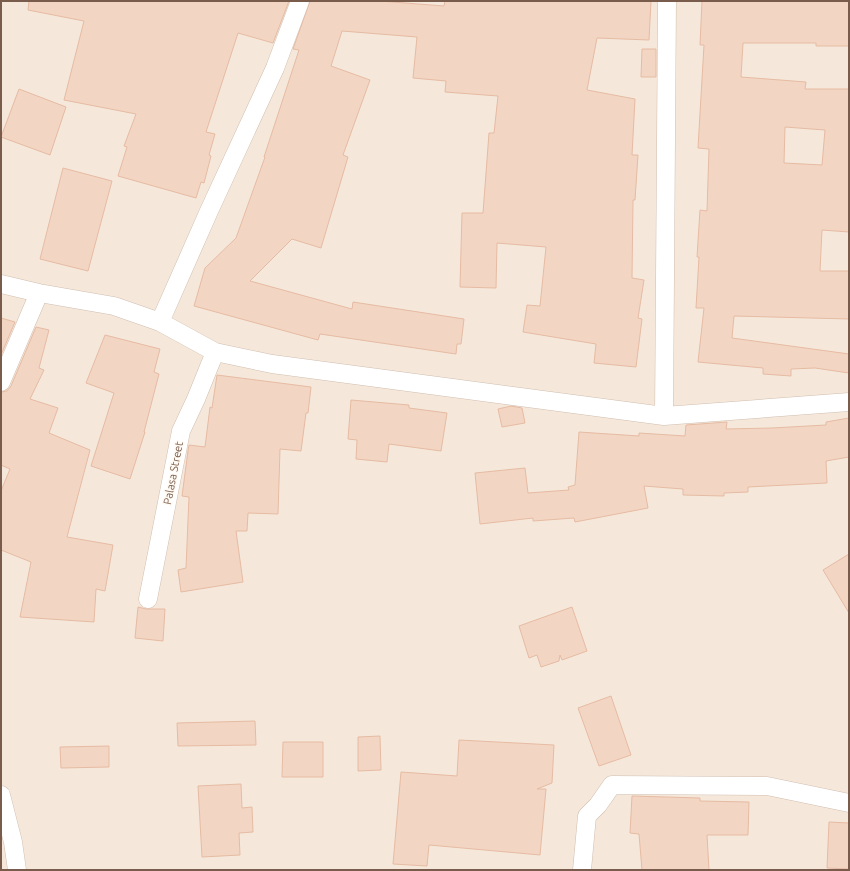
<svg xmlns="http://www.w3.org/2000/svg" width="850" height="871" viewBox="0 0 850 871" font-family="Ubuntu,sans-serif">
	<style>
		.residential { fill: #f5e8da }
		.building { fill: #f3d5c3; stroke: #e6bba3; fill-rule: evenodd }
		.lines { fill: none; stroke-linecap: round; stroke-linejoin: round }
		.street-casing { stroke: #d1beb0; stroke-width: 19 }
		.street { stroke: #fff; stroke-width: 18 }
		.labels { text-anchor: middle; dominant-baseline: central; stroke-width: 3; stroke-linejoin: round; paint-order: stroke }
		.street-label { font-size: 11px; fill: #7a5c4d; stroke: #fffaf3 }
	</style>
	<rect width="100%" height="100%" fill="#fdf6ec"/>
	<path class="residential" d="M 1,1 L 849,1 L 849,870 L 1,870 Z"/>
	<path class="building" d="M 29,1 L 289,1 L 273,43 L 238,33 L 206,132 L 215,134 L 209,155 L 211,156 L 204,183 L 201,182 L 196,198 L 118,176 L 127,147 L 124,146 L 136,114 L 64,100 L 84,21 L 28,10 Z
		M 310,1 L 380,1 L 444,6 L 445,1 L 651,1 L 649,40 L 597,38 L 587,90 L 635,99 L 632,155 L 638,155 L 635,200 L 633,200 L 632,278 L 644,280 L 638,318 L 642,319 L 636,367 L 594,363 L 596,344 L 523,332 L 527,305 L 540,306 L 546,247 L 497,243 L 496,288 L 460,287 L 462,213 L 483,213 L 489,133 L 494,133 L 498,96 L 445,92 L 446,81 L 413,78 L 417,37 L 342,31 L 331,66 L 370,80 L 343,155 L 348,157 L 321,248 L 292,239 L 250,281 L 352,309 L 353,302 L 464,319 L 461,344 L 457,344 L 456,354 L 320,334 L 318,340 L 194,306 L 205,268 L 236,238 L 265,157 L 264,157 L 299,50 L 293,49 Z
		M 702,1 L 849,1 L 849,46 L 816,46 L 816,43 L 743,43 L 741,77 L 806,82 L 805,89 L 849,89 L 849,232 L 822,230 L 820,271 L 849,271 L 849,319 L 734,316 L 732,338 L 849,354 L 849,373 L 815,368 L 791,369 L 791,376 L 763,374 L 763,368 L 698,362 L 704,308 L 696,308 L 699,257 L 697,257 L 700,210 L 707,211 L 709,149 L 698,148 L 704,45 L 700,45 ZM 785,127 L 825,130 L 822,165 L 784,163 Z
		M 642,49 L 656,49 L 656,77 L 641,77 Z
		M 19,89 L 66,107 L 50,155 L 1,137 Z
		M 63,168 L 112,181 L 88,271 L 40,259 Z
		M 1,318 L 15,322 L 1,355 Z
		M 36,327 L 49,330 L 39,368 L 44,370 L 30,399 L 58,408 L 49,433 L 90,450 L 67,537 L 113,545 L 105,591 L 96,589 L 94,622 L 20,617 L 31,562 L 1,550 L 1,491 L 10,469 L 1,465 L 1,392 L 7,391 L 11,386 Z
		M 105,335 L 160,349 L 154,372 L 159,374 L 144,432 L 145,432 L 130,479 L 91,466 L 114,393 L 86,383 Z
		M 217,375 L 311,387 L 308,413 L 306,413 L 301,451 L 280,449 L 278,514 L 248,513 L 247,531 L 236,531 L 243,582 L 181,592 L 178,570 L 186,568 L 189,497 L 182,496 L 188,451 L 189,445 L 205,447 L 210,407 L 212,408 Z
		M 351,400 L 409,405 L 409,408 L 447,413 L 441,451 L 389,444 L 387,462 L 356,459 L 357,440 L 348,439 Z
		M 511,406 L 522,408 L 525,423 L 502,427 L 498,409 Z
		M 849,418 L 849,457 L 826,461 L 827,483 L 748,487 L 748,492 L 724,493 L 724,496 L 683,495 L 683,489 L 644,486 L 648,508 L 575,522 L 574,518 L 533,521 L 533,518 L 480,524 L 475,473 L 525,468 L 528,493 L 569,490 L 568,487 L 575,485 L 579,432 L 639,436 L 639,433 L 685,436 L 686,425 L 727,422 L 726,429 L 772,428 L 826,425 L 826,422 Z
		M 849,554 L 849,613 L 823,570 Z
		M 138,607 L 146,609 L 165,609 L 163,641 L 135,638 Z
		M 572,607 L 587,651 L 562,660 L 560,655 L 559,661 L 541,667 L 537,655 L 529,658 L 519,626 Z
		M 611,696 L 631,755 L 599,766 L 578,708 Z
		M 255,721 L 256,745 L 178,746 L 177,723 Z
		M 380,736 L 381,770 L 358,771 L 358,737 Z
		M 459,740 L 554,745 L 552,783 L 537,789 L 546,789 L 540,855 L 429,845 L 427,866 L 393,864 L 401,772 L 457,776 Z
		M 283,742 L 323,742 L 323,777 L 282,777 Z
		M 109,746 L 109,767 L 61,768 L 60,747 Z
		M 241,784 L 242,808 L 252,807 L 253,832 L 239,833 L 240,855 L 202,857 L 198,786 Z
		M 632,796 L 700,798 L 700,801 L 749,802 L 748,835 L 707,835 L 709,870 L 642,870 L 639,834 L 630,833 Z
		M 829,822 L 849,823 L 849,869 L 827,868 Z"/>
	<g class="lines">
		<g class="street-casing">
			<path id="street" d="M 1,284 L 39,293 L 114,306 L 160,322 L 215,352 L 272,364 L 664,416 L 849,402
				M 160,322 L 209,211 L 275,68 L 300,1
				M 1,382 L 39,293
				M 664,416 L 667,1
				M 148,599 L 181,431 L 196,399 L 215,352
				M 1,795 L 13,842 L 17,870
				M 582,870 L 587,816 L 598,805 L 612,785 L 767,786 L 849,803"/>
		</g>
		<use href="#street" class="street"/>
	</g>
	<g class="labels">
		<g class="street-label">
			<text transform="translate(173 473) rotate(-79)">Palasa Street</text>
		</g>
	</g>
	<rect width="850" height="871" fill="none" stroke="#7a5c4d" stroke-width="4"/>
</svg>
